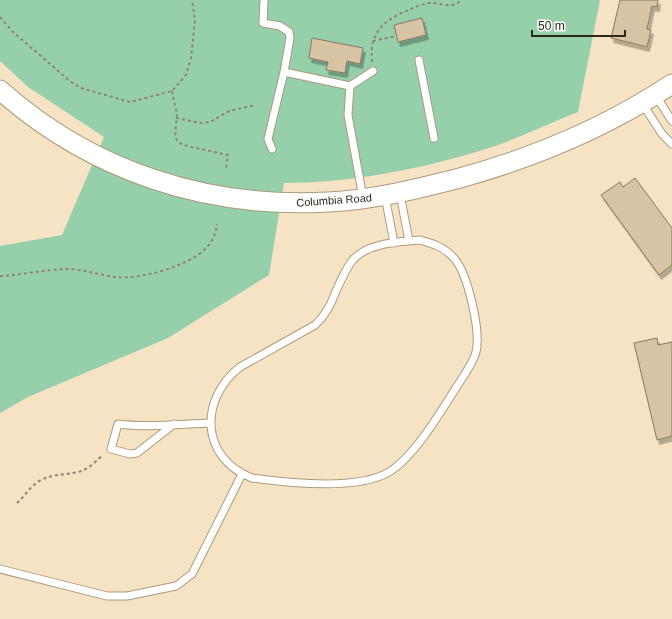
<svg xmlns="http://www.w3.org/2000/svg" width="672" height="619" viewBox="0 0 672 619" font-family="Helvetica,sans-serif">
	<style>
		.green { fill: #95d0ab }
		.building { fill: #d7c4a5; stroke: #8a785b; filter: url(#shadow) }
		.lines { fill: none; stroke-linecap: round; stroke-linejoin: round }
		.lane-casing { stroke: #ac9a7c; stroke-width: 9 }
		.secondary-casing { stroke: #ac9a7c; stroke-width: 21 }
		.path { stroke: #91846e; stroke-width: 2; stroke-dasharray: 3 3; stroke-linecap: butt }
		.lane { stroke: #fff; stroke-width: 7 }
		.secondary { stroke: #fff; stroke-width: 19 }
		.labels { text-anchor: middle; dominant-baseline: central; stroke-width: 3.5; stroke-linejoin: round; paint-order: stroke }
		.street-label { font-size: 11px; fill: #2e271b; stroke: #fff }
	</style>
	<defs>
		<filter id="shadow"><feDropShadow dx="2.5" dy="4.5" stdDeviation="0" flood-color="#0004"/></filter>
	</defs>
	<rect width="100%" height="100%" fill="#f6e3c3"/>
	<path class="green" d="M 0,0 L 600,0 L 578,112 C 545,125 509,143 476,152 C 416,170 347,183 284,183 L 269,275 L 168,338 L 28,397 L 0,413 L 0,246 L 62,235 L 104,137 L 28,87 L 0,61 Z"/>
	<path class="building" d="M 620,0 L 658,0 L 657,7 L 652,6 L 647,29 L 651,30 L 647,47 L 611,38 Z
		M 422,18 L 426,35 L 398,42 L 394,25 Z
		M 312,38 L 363,48 L 360,64 L 347,61 L 345,73 L 326,70 L 328,62 L 309,58 Z
		M 635,178 L 672,228 L 672,265 L 659,275 L 601,195 L 620,182 L 623,187 Z
		M 657,338 L 658,345 L 672,342 L 672,436 L 657,440 L 634,343 Z"/>
	<g class="lines">
		<g class="lane-casing">
			<path id="lane" d="M 264,0 L 263,23 L 280,26 L 289,32 L 290,38 L 284,72 L 350,86 L 348,115 L 363,198
				M 419,60 L 434,138
				M 350,86 L 373,71
				M 656,96 L 672,121
				M 642,103 L 662,134 L 672,144
				M 272,149 L 268,139 L 284,72
				M 400,194 L 409,241
				M 385,196 L 394,243
				M 419,240 C 432,243 444,247 454,258 C 468,274 481,331 476,352 C 474,360 469,367 465,374 C 446,402 418,454 389,472 C 357,491 288,483 252,478 C 200,458 199,399 240,367 L 315,325 C 326,315 331,304 336,291 C 341,281 345,270 352,261 C 366,243 398,242 419,240 Z
				M 174,424 L 137,453 L 130,454 L 111,449 L 118,424 C 148,428 180,424 210,423
				M 0,569 L 107,596 L 127,596 L 176,586 L 192,574 L 242,474"/>
		</g>
		<g class="secondary-casing">
			<path id="secondary" d="M 0,90 C 91,171 207,209 328,202 C 373,200 417,189 460,178 C 536,157 607,127 672,84"/>
		</g>
		<path class="path" d="M 0,17 L 13,32 L 71,82 L 81,88 L 130,102 L 172,91 L 186,75 L 191,58 L 195,20 L 192,0
			M 373,41 L 396,36
			M 372,62 C 369,33 383,20 409,10 C 415,7 422,4 429,3 C 439,2 454,10 461,0
			M 172,91 L 177,114 L 175,137 L 179,143 L 187,146 L 228,155 L 226,169
			M 176,118 L 200,123 L 210,122 L 229,111 L 255,105
			M 0,276 C 23,275 46,269 70,269 C 85,270 100,275 115,277 C 139,280 190,266 206,248 C 213,241 216,233 217,224
			M 17,503 C 25,496 31,485 41,480 C 53,474 65,475 78,472 C 88,470 96,461 103,455"/>
		<use href="#lane" class="lane"/>
		<use href="#secondary" class="secondary"/>
	</g>
	<g class="labels">
		<g class="street-label">
			<text transform="translate(334 200) rotate(-4)">Columbia Road</text>
		</g>
	</g>
	<path d="M532 30v6h93v-6" fill="none" stroke="#2e271b" stroke-width="2"/>
	<text x="538" y="30" font-size="12" fill="#2e271b" stroke="#ffffff" stroke-width="3" paint-order="stroke">50 m</text>
</svg>
